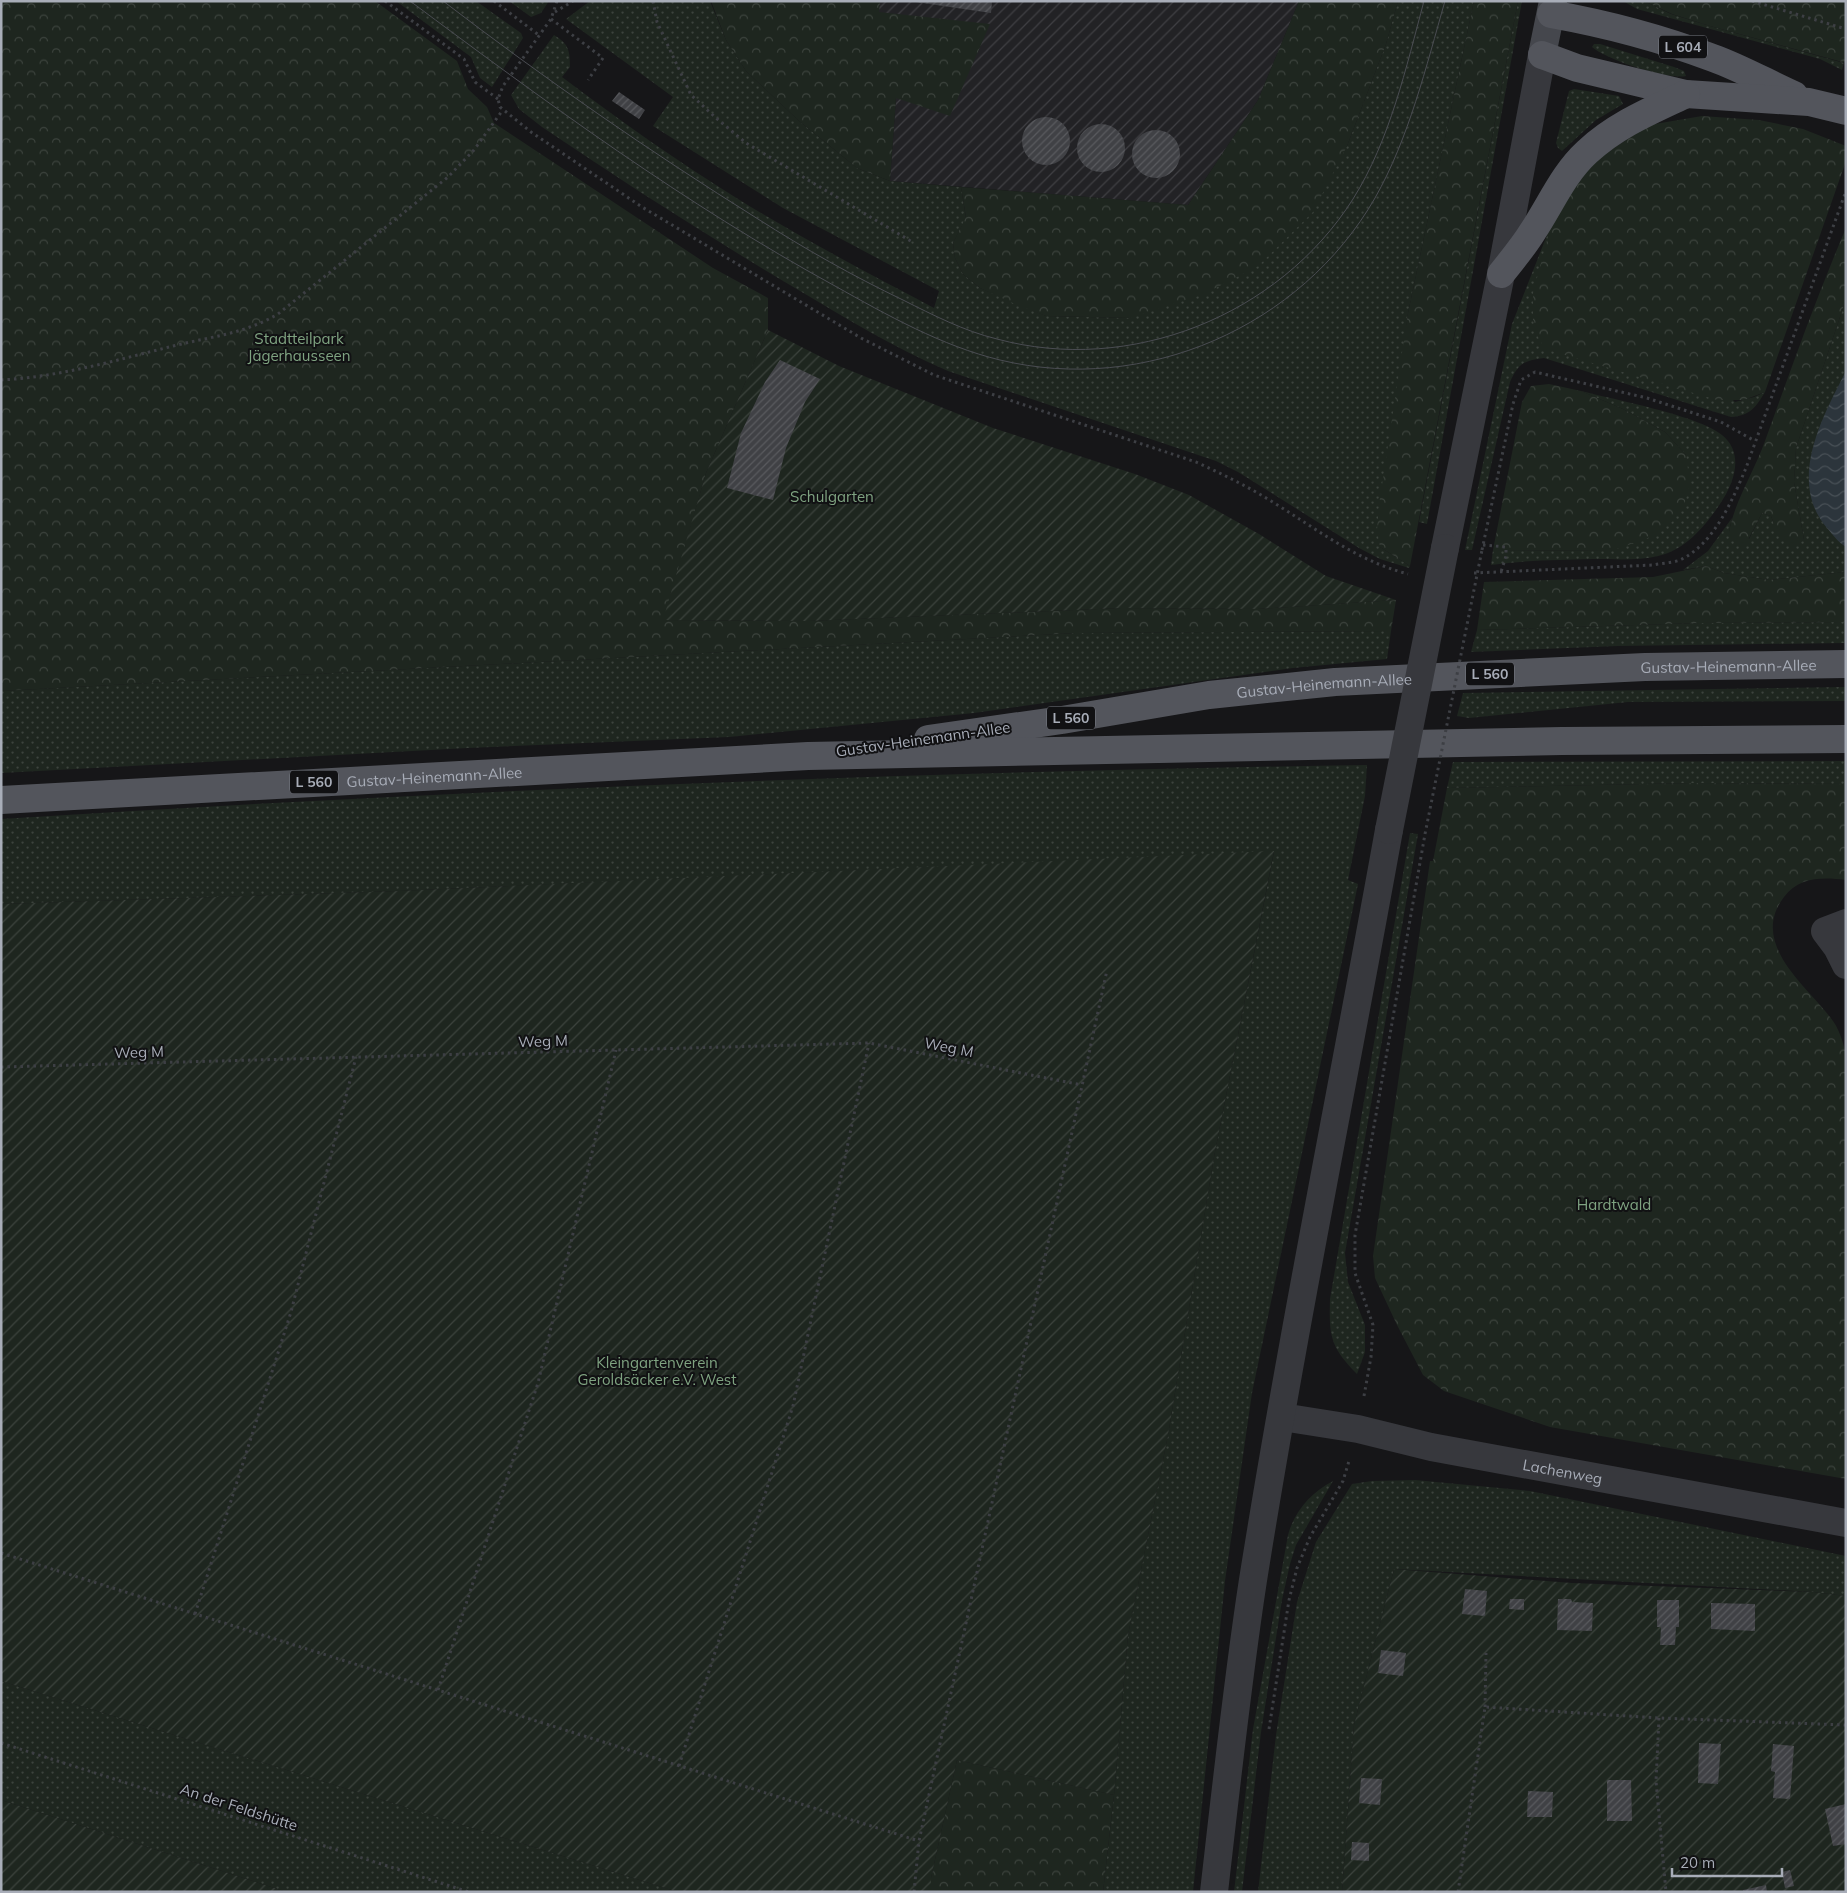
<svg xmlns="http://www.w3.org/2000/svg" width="1847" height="1893" viewBox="0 0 1847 1893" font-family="Mulish,sans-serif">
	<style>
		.industrial { fill: url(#industrial-furrows) }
		.grass { fill: url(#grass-dots) }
		.forest { fill: url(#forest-crowns) }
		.garden { fill: url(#garden-furrows) }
		.water { fill: url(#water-waves) }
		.building { fill: url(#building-hatch) }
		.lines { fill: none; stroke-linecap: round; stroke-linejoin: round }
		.path { stroke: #3d3f44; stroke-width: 3; stroke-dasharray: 2.5 4; stroke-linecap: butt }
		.minor { stroke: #37383d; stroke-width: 28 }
		.tertiary { stroke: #37383d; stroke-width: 28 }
		.secondary { stroke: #45474d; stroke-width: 28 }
		.primary { stroke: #53555c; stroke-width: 28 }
		.tram { stroke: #4a4c52; stroke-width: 1 }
		.path-bridge { stroke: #3d3f44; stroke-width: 3; stroke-dasharray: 2.5 4; stroke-linecap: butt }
		.tertiary-bridge { stroke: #37383d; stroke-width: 28 }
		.labels { text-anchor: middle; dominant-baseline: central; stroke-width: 4; stroke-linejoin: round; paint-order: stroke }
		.shield { fill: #111113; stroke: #7b7e86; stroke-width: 1 }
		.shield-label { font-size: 14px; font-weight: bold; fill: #a8adb8 }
		.park-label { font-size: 15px; fill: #7fa381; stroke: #111113 }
		.street-label { font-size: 15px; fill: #a8adb8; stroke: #111113 }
	</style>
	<defs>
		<pattern id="industrial-furrows" width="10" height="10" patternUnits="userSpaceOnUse" patternTransform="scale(1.25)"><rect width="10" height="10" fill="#222225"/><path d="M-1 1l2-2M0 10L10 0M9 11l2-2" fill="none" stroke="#3f3f43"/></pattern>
		<pattern id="grass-dots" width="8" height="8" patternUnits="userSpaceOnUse" patternTransform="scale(1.25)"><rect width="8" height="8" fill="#1e261f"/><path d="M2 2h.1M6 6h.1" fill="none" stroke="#3c433d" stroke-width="1.8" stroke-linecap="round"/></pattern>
		<pattern id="forest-crowns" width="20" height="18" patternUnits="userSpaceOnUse" patternTransform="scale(1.25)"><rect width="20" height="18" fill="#1e261f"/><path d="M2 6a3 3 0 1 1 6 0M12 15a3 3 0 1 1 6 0" fill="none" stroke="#3c433d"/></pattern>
		<pattern id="garden-furrows" width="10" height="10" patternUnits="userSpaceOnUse" patternTransform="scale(1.25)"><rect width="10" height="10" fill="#1e261f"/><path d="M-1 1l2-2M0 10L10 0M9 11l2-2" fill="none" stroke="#3c433d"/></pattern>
		<pattern id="water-waves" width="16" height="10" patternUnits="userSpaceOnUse" patternTransform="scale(1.25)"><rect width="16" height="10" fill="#2c353c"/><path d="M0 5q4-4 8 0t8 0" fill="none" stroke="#485056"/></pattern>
		<pattern id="building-hatch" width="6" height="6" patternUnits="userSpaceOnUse" patternTransform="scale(1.25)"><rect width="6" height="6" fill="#404145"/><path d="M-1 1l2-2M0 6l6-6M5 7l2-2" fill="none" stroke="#595a5e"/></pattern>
	</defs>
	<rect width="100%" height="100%" fill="#161618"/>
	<path class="industrial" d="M 817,1 L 1299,1 L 1258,100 L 1188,205 L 890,181 L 896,98 Z"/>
	<path class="grass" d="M 396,1 L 476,1 L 521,33 L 523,38 L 492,87 L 480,78 L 471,57 Z
		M 509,1 L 549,1 L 541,13 L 531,17 Z
		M 590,1 L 710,1 L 726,40 L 746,71 L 798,120 L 857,168 L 890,181 L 961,187 L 966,218 L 953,243 L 955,258 L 963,274 L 980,288 L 1046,316 L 1130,318 L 1347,146 L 1386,44 L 1398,1 L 1474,1 L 1408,313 L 1380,547 L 1410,566 L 1409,568 L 1380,559 L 1359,548 L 1238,472 L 1216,461 L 948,371 C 894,348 846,318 795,288 C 709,237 625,183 542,127 L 519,109 L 511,95 L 554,35 C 569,44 570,51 570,67 L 562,77 C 619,120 677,161 738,199 C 801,238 868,273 934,308 L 939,291 L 783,208 L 653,126 L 673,97 L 566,19 Z
		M 1518,1 L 1522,1 L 1427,524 L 1419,522 Z
		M 1623,1 L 1644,1 L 1671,14 L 1710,26 L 1844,63 L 1842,70 L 1820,59 L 1637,9 Z
		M 1594,44 L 1600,44 L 1674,67 L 1684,71 L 1686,76 C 1668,80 1607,60 1592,47 Z
		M 1574,89 L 1619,96 L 1623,104 L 1596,120 L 1562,151 L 1558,148 L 1556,143 L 1569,91 Z
		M 1551,225 L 1735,402 L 1754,397 L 1765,392 C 1756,407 1750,416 1731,417 L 1544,358 C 1523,361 1519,363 1510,382 L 1472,550 L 1465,550 L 1512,324 Z
		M 1846,299 L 1846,572 L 1769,580 L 1724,573 L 1706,566 L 1683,570 L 1708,551 L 1732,518 L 1729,532 L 1749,539 L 1762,513 L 1771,516 L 1774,524 L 1804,540 L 1794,482 L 1796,448 Z
		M 1581,391 C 1612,399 1700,416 1722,435 C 1745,454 1734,483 1720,504 C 1705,526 1686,550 1658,556 C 1638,561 1614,559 1593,559 C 1559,560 1525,560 1491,565 L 1493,550 L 1611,551 L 1686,455 L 1665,432 L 1623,409 Z
		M 1846,622 L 1846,643 L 1618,646 L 1471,652 L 1477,630 L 1700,623 Z
		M 1391,631 L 1387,659 L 1293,668 L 974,713 L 729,737 L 468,748 L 1,773 L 1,691 L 1076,633 Z
		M 1846,687 L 1846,701 L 1628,702 L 1469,718 L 1457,716 L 1463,693 Z
		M 1846,761 L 1846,784 L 1692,783 L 1447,788 L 1453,762 Z
		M 1367,765 L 1365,796 L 1348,880 L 1358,884 L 1252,1393 L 1225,1581 L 1193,1892 L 1103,1892 L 1114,1795 L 1128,1635 L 1168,1435 L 1214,1157 L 1274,852 L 399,891 L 1,904 L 1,819 C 456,790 912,772 1367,765 Z
		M 1410,833 L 1418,834 L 1345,1253 L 1348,1282 L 1365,1325 L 1365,1352 L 1357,1374 C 1330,1347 1329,1336 1330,1299 Z
		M 1415,1480 L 1530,1491 L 1846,1556 L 1846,1596 L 1813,1592 L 1394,1569 L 1354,1725 L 1342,1892 L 1258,1892 L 1276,1735 L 1297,1602 L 1316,1542 L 1352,1484 L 1372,1481 Z
		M 1333,1481 L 1296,1545 L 1290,1564 L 1282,1600 L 1261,1732 L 1242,1892 L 1234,1892 L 1253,1729 L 1288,1535 C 1295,1510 1311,1493 1333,1481 Z
		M 1,1681 L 678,1892 L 287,1892 L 1,1800 Z"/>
	<path class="forest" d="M 1,1 L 375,1 L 457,61 L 468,89 L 487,107 L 494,123 L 713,268 L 768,298 L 768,330 L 706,473 L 664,620 L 808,621 L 1122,608 L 1257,609 L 1396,600 L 1391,631 L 1076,633 L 1,691 Z
		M 711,1 L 880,1 L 879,12 L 990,24 L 950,116 L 896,98 L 890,181 L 857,168 L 798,120 L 746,71 L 726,40 Z
		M 1299,1 L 1398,1 L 1386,44 L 1347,146 L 1313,212 L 1258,266 L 1204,294 L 1130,318 L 1046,316 L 1015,304 L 980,288 L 963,274 L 955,258 L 953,243 L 966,217 L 961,187 L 1188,205 L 1258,100 Z
		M 1474,1 L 1518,1 L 1410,566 L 1380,547 L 1377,530 L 1379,505 L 1408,313 Z
		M 1644,1 L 1846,1 L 1846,63 L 1710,26 L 1672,14 Z
		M 1702,116 L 1759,120 L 1803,129 L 1846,146 L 1846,161 L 1765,392 L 1744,400 L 1717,400 L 1545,349 L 1538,337 L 1533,320 L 1533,293 L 1551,225 L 1575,184 L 1600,157 L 1649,125 Z
		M 1846,228 L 1846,299 L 1796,448 L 1794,482 L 1804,540 L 1793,547 L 1779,537 L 1771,516 L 1762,513 L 1745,546 L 1735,541 L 1729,532 C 1735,500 1754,472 1765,441 C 1791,369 1816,298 1846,228 Z
		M 1549,384 L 1581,391 L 1623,409 L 1665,432 L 1686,455 L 1690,484 L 1685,502 L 1672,522 L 1648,538 L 1611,551 L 1493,550 L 1522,402 L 1531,386 Z
		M 1706,566 L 1724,573 L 1769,580 L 1846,572 L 1846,622 L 1700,623 L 1477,630 L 1484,582 L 1653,577 Z
		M 1692,783 L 1846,784 L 1846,880 C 1822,877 1799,877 1784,897 C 1749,943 1805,984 1830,1017 C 1839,1028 1843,1041 1846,1055 L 1846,1479 L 1550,1427 L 1444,1391 L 1423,1375 L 1397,1325 L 1375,1278 L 1373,1256 L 1430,861 L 1433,861 L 1447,788 Z
		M 957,1760 L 1114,1795 L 1103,1892 L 931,1892 L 931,1878 Z"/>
	<path class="garden" d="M 768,330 L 839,366 L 993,428 L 1135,474 L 1189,495 L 1259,534 L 1326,576 L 1396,600 L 1257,609 L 1122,608 L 808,621 L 663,620 L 706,473 Z
		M 1274,851 L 1214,1157 L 1168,1435 L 1128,1635 L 1114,1795 L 957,1760 L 931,1878 L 931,1892 L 678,1892 L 1,1681 L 1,904 L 399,891 Z
		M 1394,1569 L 1572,1583 L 1813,1592 L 1846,1596 L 1846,1892 L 1342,1892 L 1354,1725 Z
		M 1,1800 L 287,1892 L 1,1892 Z"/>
	<path class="water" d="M 1846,371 L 1846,547 C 1838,542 1833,535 1827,528 C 1787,481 1822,418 1846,371 Z"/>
	<path class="building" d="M 909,1 L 992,1 L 991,13 Z
		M 619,92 L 645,110 L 639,119 L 612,101 Z
		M1022 141a24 24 0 1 1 48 0a24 24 0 1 1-48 0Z
		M1077 148a24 24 0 1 1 48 0a24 24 0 1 1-48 0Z
		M1132 154a24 24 0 1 1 48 0a24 24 0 1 1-48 0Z
		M 780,360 L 820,379 L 805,402 L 786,448 L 773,500 L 727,488 L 741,433 L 765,382 Z
		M 1465,1589 L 1487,1591 L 1485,1616 L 1462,1614 Z
		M 1510,1599 L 1524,1599 L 1524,1610 L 1509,1609 Z
		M 1558,1599 L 1571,1599 L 1572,1602 L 1593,1603 L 1592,1631 L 1557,1630 Z
		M 1657,1600 L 1679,1600 L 1679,1627 L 1676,1627 L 1675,1645 L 1660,1645 L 1661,1627 L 1657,1627 Z
		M 1711,1603 L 1755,1604 L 1755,1631 L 1711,1629 Z
		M 1381,1650 L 1406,1653 L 1403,1676 L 1378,1673 Z
		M 1699,1743 L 1721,1744 L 1718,1784 L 1698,1783 Z
		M 1773,1744 L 1794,1746 L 1790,1799 L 1773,1798 L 1775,1772 L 1771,1771 Z
		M 1361,1778 L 1382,1779 L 1380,1805 L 1359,1803 Z
		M 1607,1780 L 1631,1780 L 1632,1821 L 1607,1821 Z
		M 1528,1791 L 1553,1792 L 1552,1817 L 1527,1817 Z
		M 1846,1804 L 1846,1844 L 1833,1846 L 1825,1809 Z
		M 1352,1842 L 1369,1843 L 1369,1861 L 1351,1860 Z
		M 1790,1870 L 1794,1886 L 1785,1888 L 1782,1872 Z
		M 1766,1885 L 1767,1892 L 1743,1892 L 1743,1890 Z"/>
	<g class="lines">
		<path class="path" d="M 385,1 L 464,59 L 475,82 L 498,99
			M 494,1 L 540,36
			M 557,1 L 551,19 L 503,86 L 498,99 L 500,107 L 531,132 L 642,207 L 861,338 L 934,375 L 1196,462 C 1222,474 1247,486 1271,501 C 1317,529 1355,560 1408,574
			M 653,1 L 657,22 L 691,95 L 716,118 L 746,143 L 914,243
			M 1752,1 L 1846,29
			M 555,12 L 573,1
			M 551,19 L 603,58 L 588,80
			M 1,380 C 59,377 117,360 173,346 C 209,337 244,334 278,314 L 448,177 L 474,150 L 502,111
			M 1483,545 L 1506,547 L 1506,556 L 1501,572
			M 1482,550 L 1513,404 L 1521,380 L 1535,372 L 1647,398 L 1721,422 L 1755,441
			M 1474,573 L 1653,565 C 1662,563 1672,563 1680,560 C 1714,544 1732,501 1746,468 L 1846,191
			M 1,1067 L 869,1043 L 1082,1085
			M 1364,1396 L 1371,1357 L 1373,1325 L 1355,1273 L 1355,1235 L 1425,834
			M 1,1553 L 919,1841
			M 195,1614 L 291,1312 L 356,1057
			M 438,1690 L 538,1383 L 616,1050
			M 1485,1707 L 1486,1653
			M 1659,1718 L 1656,1781 L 1666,1892
			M 1269,1729 L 1289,1600 L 1297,1568 L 1310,1537 L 1343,1481 L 1349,1461
			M 1,1743 L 469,1892
			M 679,1766 L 793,1406 L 869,1043
			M 914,1892 L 919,1841 L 1107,970
			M 1458,1892 L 1485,1707 L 1659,1718 L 1846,1725"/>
		<g class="minor">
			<path d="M 1846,923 L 1825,931 L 1837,947 L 1846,965"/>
			<path id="s1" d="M 1282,1417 L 1358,1429 L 1431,1447 L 1846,1523"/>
		</g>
		<path class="tertiary" d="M 1445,548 L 1501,274 L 1542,55
			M 1214,1892 C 1226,1788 1237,1684 1253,1580 C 1293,1329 1344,1080 1389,830"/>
		<path class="secondary" d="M 1542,55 L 1553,1"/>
		<g class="primary">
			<path d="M 1551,14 C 1607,24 1660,38 1713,58 C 1741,68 1767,83 1794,95"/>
			<path d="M 1542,55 L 1577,68 L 1686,94 L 1809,102 L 1846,111"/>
			<path d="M 1501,274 C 1512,260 1524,246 1533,231 C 1551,204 1563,174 1587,152 C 1616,125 1650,111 1686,94"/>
			<path id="s2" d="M 928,739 L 1062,720 L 1209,695 L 1335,682 L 1645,667 L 1846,664"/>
			<path id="s3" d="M 1,800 L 808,756 L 1562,741 L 1846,739"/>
		</g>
		<path class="tram" d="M 410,1 C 547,103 685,204 835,286 C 887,315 942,346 1000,360 C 1145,395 1301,327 1375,198 C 1409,138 1426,67 1445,1
			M 443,1 C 545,79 649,151 758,219 C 805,249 853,276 903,300 C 933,315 964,331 997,339 C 1130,375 1279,316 1353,199 C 1390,140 1406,68 1424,1"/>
		<path class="path-bridge" d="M 1425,834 L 1482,550"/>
		<path class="tertiary-bridge" d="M 1389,830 L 1445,548"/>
	</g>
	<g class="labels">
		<g class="shield">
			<rect x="1659" y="35.5" width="48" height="23" rx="4"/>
			<rect x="1466" y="662.5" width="48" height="23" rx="4"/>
			<rect x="1047" y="706.5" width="48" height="23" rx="4"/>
			<rect x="290" y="770.5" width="48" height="23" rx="4"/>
		</g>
		<g class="shield-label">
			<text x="1683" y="47">L 604</text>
			<text x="1490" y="674">L 560</text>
			<text x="1071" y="718">L 560</text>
			<text x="314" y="782">L 560</text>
		</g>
		<g class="park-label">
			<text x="299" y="338">Stadtteilpark<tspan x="299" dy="17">Jägerhausseen</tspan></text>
			<text x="832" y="496">Schulgarten</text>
			<text x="1614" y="1204">Hardtwald</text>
			<text x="657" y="1362">Kleingartenverein<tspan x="657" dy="17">Geroldsäcker e.V. West</tspan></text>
		</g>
		<g class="street-label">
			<text stroke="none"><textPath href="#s2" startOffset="805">Gustav-Heinemann-Allee</textPath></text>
			<text stroke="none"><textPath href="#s2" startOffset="400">Gustav-Heinemann-Allee</textPath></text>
			<text transform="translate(923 739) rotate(-8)">Gustav-Heinemann-Allee</text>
			<text stroke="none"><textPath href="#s3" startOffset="434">Gustav-Heinemann-Allee</textPath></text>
			<text transform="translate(543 1041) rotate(-2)">Weg M</text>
			<text transform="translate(949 1047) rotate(11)">Weg M</text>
			<text transform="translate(139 1052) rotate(-2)">Weg M</text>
			<text stroke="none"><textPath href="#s1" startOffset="286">Lachenweg</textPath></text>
			<text transform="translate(239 1807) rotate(18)">An der Feldshütte</text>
		</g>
	</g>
	<rect width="1847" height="1893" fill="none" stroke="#a8adb8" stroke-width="5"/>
	<path d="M1672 1868v8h110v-8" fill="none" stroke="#a8adb8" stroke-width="2.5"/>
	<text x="1680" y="1868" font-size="15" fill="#a8adb8" stroke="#111113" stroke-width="4" paint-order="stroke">20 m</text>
</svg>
